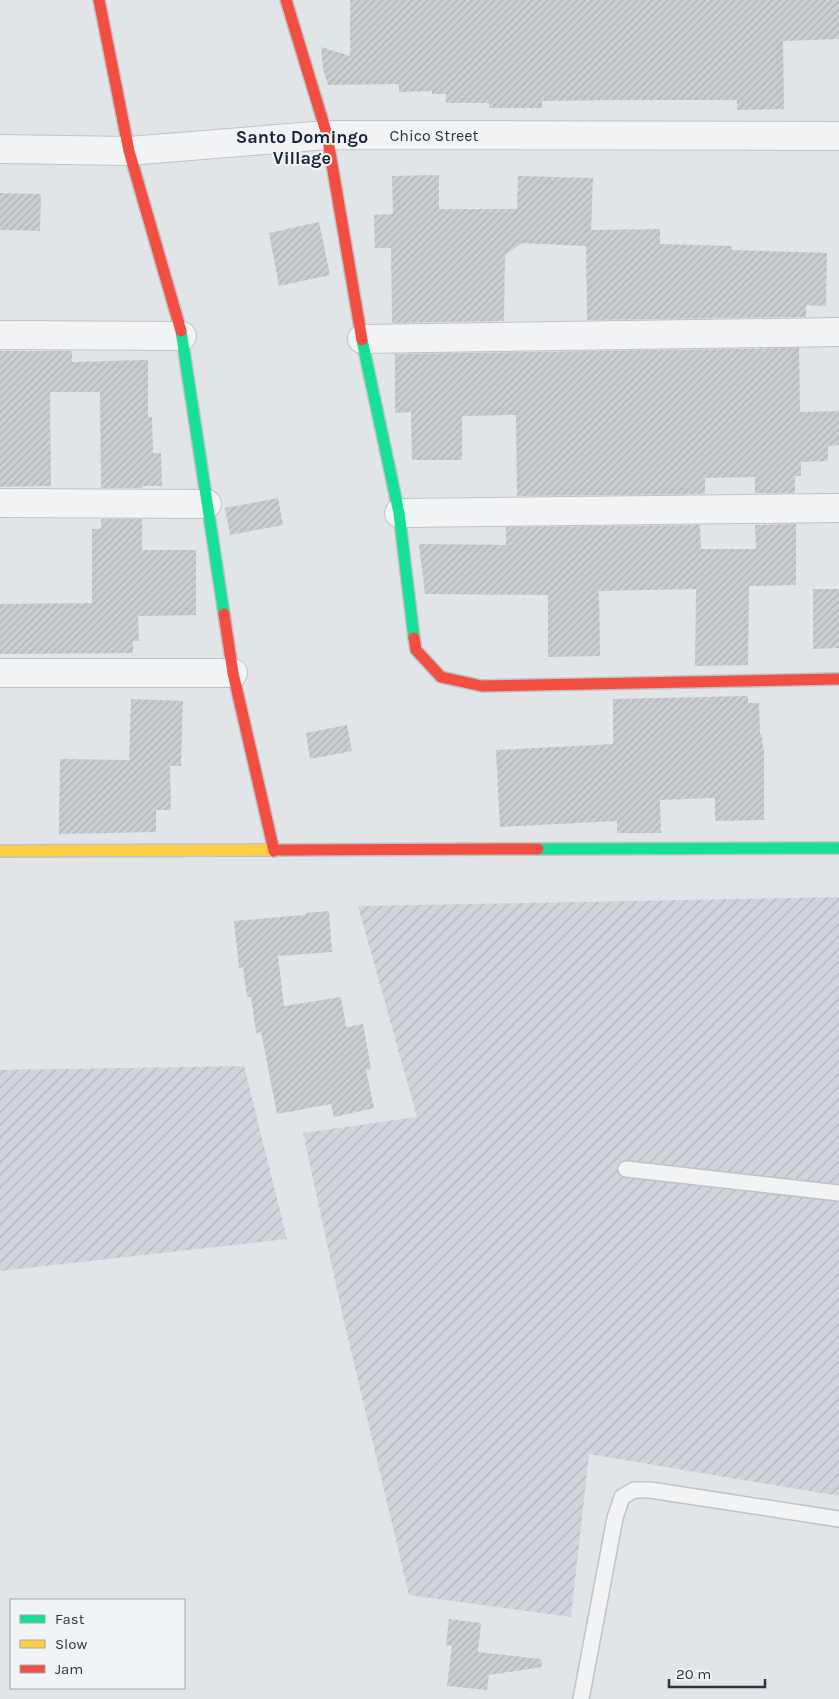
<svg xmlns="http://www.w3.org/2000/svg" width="839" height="1699" viewBox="0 0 839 1699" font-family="Karla,sans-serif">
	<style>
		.industrial { fill: url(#industrial-furrows) }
		.building { fill: url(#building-hatch) }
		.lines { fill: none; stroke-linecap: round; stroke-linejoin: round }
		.lane-casing { stroke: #c0c3c6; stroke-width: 18 }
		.street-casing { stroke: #c0c3c6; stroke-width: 30 }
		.fast-casing { stroke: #c0c3c6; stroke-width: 14 }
		.slow-casing { stroke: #c0c3c6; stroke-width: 14 }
		.jam-casing { stroke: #c0c3c6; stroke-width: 14 }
		.lane { stroke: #f2f3f4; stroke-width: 15 }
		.street { stroke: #f2f3f4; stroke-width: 28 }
		.fast { stroke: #16e098; stroke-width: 11 }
		.slow { stroke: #ffcf43; stroke-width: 11 }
		.jam { stroke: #f24e42; stroke-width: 11 }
		.labels { text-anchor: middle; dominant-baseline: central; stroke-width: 4; stroke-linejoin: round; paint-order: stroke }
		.street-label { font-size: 16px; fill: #283543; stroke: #f0f4f7 }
		.neighbourhood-label { font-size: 18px; font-weight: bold; fill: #1a2634; stroke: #f0f4f7 }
	</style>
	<defs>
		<pattern id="industrial-furrows" width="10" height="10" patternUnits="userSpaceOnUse" patternTransform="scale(1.25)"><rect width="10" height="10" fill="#d0d5db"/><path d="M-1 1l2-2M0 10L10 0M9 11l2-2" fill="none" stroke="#b3b7bd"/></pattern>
		<pattern id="building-hatch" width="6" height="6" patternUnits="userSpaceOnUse" patternTransform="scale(1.25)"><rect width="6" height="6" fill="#cbcdd0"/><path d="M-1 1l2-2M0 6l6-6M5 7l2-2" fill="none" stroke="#aeb1b4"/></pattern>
	</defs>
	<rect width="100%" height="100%" fill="#e2e5e8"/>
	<path class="industrial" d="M 839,897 L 839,1496 L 589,1454 L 571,1617 L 409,1595 L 343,1317 L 303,1133 L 417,1117 L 358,906 Z
		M 244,1066 L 287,1239 L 0,1271 L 0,1070 Z"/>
	<path class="building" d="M 350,0 L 839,0 L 839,39 L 783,41 L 784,109 L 737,110 L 737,100 L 618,100 L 542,101 L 542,108 L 489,108 L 489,103 L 446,103 L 446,94 L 432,94 L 432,91 L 399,92 L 399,84 L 328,85 L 323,69 L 321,47 L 350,56 Z
		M 439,175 L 439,209 L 517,209 L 518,176 L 593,178 L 591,230 L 660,229 L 660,244 L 732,246 L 732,250 L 827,253 L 826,306 L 806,305 L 806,317 L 587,320 L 586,246 L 522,243 L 505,255 L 504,321 L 392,323 L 391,248 L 375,248 L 374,215 L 393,214 L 392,176 Z
		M 0,193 L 41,194 L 40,231 L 0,230 Z
		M 319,222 L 330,275 L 279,286 L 269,233 Z
		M 799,348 L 800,412 L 839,411 L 839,445 L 828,446 L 828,461 L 801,462 L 801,476 L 795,476 L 795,493 L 755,493 L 755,477 L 705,478 L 705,494 L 517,496 L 516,415 L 462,416 L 462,460 L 412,460 L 411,412 L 395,413 L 395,354 Z
		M 0,351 L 72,351 L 72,362 L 148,360 L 148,417 L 152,417 L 153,453 L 161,453 L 162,486 L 142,486 L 142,488 L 101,488 L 100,392 L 50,392 L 51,486 L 0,487 Z
		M 278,498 L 283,525 L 230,535 L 225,508 Z
		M 101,519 L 142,519 L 142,550 L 196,550 L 196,615 L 138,616 L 139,641 L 133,641 L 133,653 L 0,654 L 0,604 L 92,603 L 92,529 L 101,529 Z
		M 796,524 L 796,585 L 749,586 L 748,665 L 695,666 L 696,589 L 599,591 L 600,656 L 548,657 L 548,595 L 425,594 L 419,544 L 506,545 L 506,527 L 700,525 L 701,549 L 756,549 L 755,525 Z
		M 813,589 L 839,589 L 839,648 L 813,649 Z
		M 748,696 L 748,703 L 759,703 L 760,734 L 762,734 L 763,748 L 764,748 L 764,820 L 715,821 L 715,798 L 660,800 L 661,833 L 617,833 L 617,821 L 500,827 L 496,750 L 613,744 L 613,699 Z
		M 131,699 L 183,701 L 181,766 L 170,766 L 171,810 L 156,810 L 156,832 L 59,834 L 60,759 L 129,760 Z
		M 347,725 L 352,751 L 310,759 L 306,733 Z
		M 329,911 L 332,952 L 278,956 L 284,1006 L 341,997 L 346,1027 L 363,1024 L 371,1069 L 366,1070 L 374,1108 L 334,1117 L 331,1104 L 277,1114 L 261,1032 L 256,1033 L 251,997 L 247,997 L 243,967 L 239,968 L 234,921 L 305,915 L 305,913 Z
		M 449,1619 L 481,1623 L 478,1652 L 541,1659 L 542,1667 L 489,1675 L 487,1690 L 447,1686 L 452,1646 L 446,1645 Z"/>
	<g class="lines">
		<g class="lane-casing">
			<path id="lane" d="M 626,1169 L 839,1193
				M 581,1699 L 615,1518 L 622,1497 L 634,1490 L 650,1490 L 839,1519"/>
		</g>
		<g class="street-casing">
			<path id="street" d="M 0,149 L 129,151 L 327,135 L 839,136
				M 0,335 L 182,336
				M 362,339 L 839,332
				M 0,503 L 207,504
				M 399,513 L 839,508
				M 0,673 L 233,673"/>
		</g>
		<g class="fast-casing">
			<path id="fast" d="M 181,331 L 224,614
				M 362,340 L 399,513 L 414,638
				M 538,849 L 839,848"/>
		</g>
		<g class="slow-casing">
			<path id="slow" d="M 0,851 L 280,850"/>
		</g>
		<g class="jam-casing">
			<path id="jam" d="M 99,0 L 129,151 L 181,331
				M 286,0 L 327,135 L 362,340
				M 224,614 L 233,673 L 274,851
				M 414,638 L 416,650 L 441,677 L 482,686 L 839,679
				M 280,850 L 538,849"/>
		</g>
		<use href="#lane" class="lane"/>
		<use href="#street" class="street"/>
		<use href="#fast" class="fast"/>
		<use href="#slow" class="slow"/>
		<use href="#jam" class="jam"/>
	</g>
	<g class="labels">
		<g class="street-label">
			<text x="434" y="135">Chico Street</text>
		</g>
		<g class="neighbourhood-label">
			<text x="302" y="137">Santo Domingo<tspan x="302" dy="21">Village</tspan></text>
		</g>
	</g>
	<rect x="10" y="1599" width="175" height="90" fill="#f0f4f7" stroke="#a0a8af"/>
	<rect x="20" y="1615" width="25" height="8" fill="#16e098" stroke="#a0a8af"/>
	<text x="55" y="1624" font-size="15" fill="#283543">Fast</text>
	<rect x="20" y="1640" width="25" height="8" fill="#ffcf43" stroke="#a0a8af"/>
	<text x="55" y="1649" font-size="15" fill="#283543">Slow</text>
	<rect x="20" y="1665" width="25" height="8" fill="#f24e42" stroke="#a0a8af"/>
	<text x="55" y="1674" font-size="15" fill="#283543">Jam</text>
	<path d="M669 1679v8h96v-8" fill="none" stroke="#283543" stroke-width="2.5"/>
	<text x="676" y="1679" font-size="15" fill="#283543" stroke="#f0f4f7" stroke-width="4" paint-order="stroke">20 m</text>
</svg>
